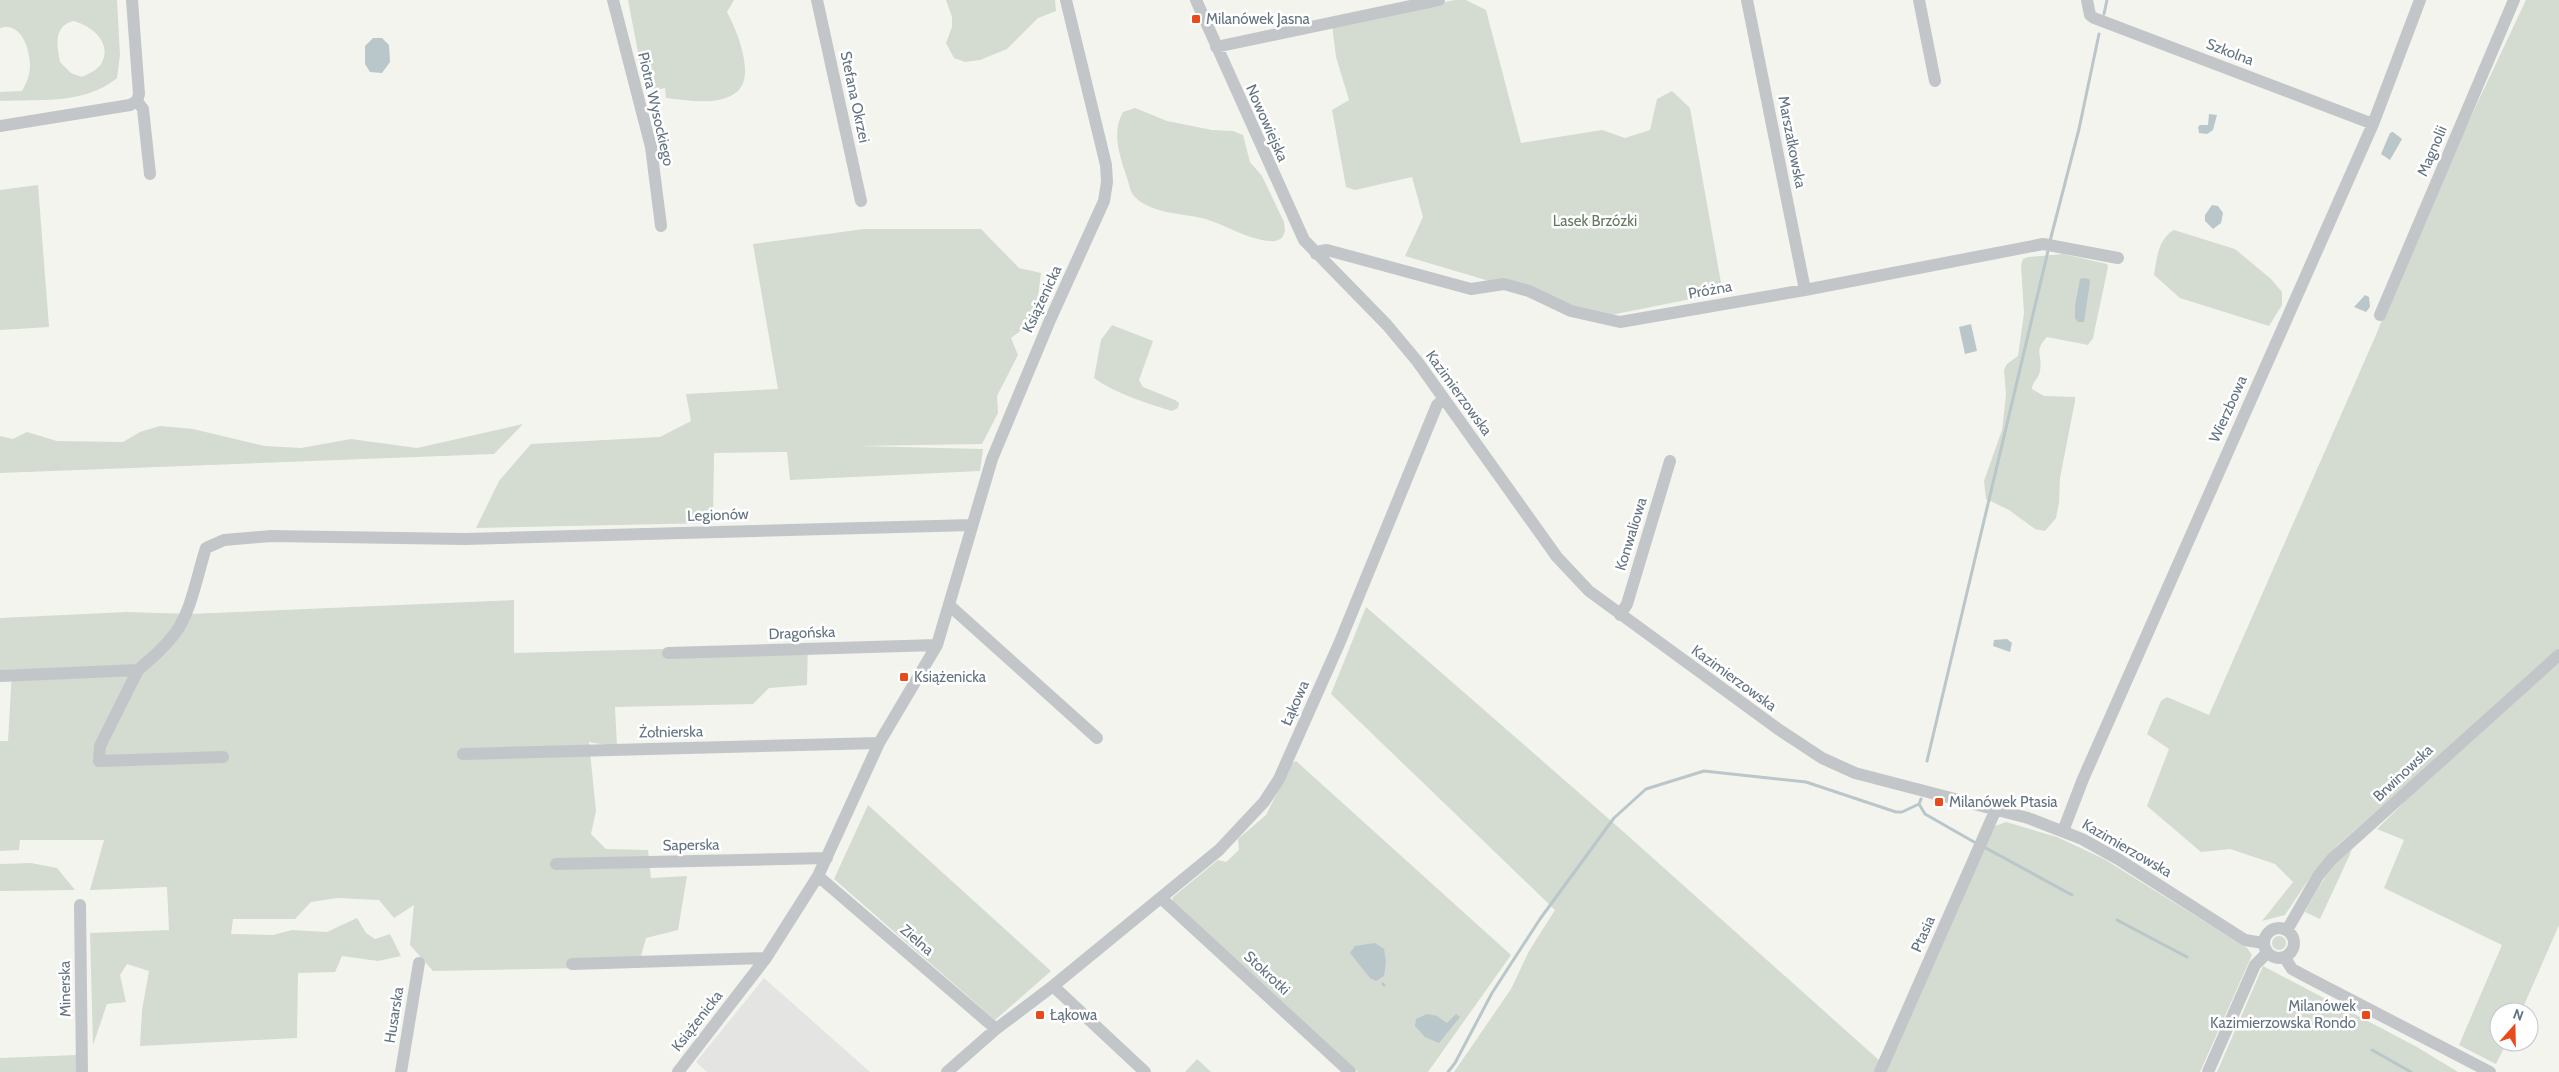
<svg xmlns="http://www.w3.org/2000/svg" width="2559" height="1072" viewBox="0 0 2559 1072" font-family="Cabin,sans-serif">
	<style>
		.built { fill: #e4e5e3 }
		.green { fill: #d4dbd0; fill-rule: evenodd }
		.water { fill: #b9c6ca }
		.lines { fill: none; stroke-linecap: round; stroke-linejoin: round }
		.stream { stroke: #b9c6ca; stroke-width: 3 }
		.minor { stroke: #c3c6c9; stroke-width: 12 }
		.poi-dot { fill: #e74b1b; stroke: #fff; stroke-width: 2 }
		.labels { text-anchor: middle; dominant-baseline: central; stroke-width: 5; stroke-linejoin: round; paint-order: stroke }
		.poi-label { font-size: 15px; fill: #627381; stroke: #fff; text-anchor: start }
		.street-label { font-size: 15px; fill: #627381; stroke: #fff }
		.park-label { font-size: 15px; fill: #657861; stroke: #fff }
	</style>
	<rect width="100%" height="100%" fill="#f4f4ef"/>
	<path class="built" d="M 764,978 L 870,1072 L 707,1072 L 696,1062 Z"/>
	<path class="green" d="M 0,0 L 117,0 L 120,55 L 117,78 C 84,105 40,99 0,101 L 0,92 L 22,91 C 27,82 30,75 30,65 C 30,49 21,21 0,28 ZM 73,21 C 88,24 111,40 103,60 C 100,69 90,73 82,77 L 71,73 L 60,62 C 57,45 53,27 73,21 Z
		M 628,0 L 734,0 L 727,12 C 737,31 758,80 734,94 C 715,106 687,100 666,98 L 665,88 L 655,90 L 644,84 Z
		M 946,0 L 1055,0 L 1056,11 L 1038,18 L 1007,49 L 980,60 L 965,62 L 954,58 L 946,43 L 952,27 L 952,17 Z
		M 1455,0 L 1466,0 L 1486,10 L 1521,143 L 1602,130 L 1625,138 L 1650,130 L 1657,99 L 1672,91 L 1690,108 L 1721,283 L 1716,294 L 1606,316 L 1405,256 L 1423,217 L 1412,177 L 1355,190 L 1346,187 L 1332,110 L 1349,100 L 1336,57 L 1332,25 Z
		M 2526,0 L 2559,0 L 2559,649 L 2338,845 L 2313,873 L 2285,915 L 2262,921 L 2293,882 L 2275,864 L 2230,849 L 2201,852 L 2147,806 L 2169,749 L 2147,734 L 2161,701 L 2167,697 L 2209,715 L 2376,335 L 2451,146 L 2458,144 Z
		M 1135,108 L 1167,121 L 1212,130 L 1233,131 L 1243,135 L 1250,162 L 1262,176 L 1284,222 L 1285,231 L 1282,238 C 1278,240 1275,242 1271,241 C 1247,240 1225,224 1202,218 C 1180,213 1151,214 1134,196 C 1130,191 1129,184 1127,178 C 1120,156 1111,133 1123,112 Z
		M 38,185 L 49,327 L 0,330 L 0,190 Z
		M 864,229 L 981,229 L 1019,268 L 1041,273 C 1037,303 1038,320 1011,338 L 1018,355 L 997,396 L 998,413 L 982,444 L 858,446 L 983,449 L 980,471 L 790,480 L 787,452 L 714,453 L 713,523 L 476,528 L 499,481 L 531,444 L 660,437 L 691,421 L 686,394 L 778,389 L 753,244 Z
		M 2174,230 L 2235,249 L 2271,279 L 2282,292 L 2282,305 L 2269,326 L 2180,298 L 2154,275 C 2157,258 2158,239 2174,230 Z
		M 2063,254 L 2107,264 L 2108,267 L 2093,338 L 2088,345 L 2047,337 C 2033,352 2043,354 2040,371 C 2039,378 2032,382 2032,389 L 2044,396 L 2075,397 L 2075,401 L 2060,478 L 2059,503 L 2056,518 L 2045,531 L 2035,529 L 2009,510 L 1986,499 L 1984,481 L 2002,430 L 2006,395 L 2004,370 L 2007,364 L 2018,356 L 2024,313 L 2021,265 L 2023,259 L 2028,257 Z
		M 1112,325 L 1153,341 L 1139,380 L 1143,387 L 1175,400 L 1179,403 L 1178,408 L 1172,411 C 1146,403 1116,394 1094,378 L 1101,340 Z
		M 523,424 L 494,454 L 0,473 L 0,436 L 13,439 L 27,432 L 57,441 L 123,442 L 140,432 L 160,426 L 193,429 L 265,446 L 301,448 L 351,439 L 417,448 Z
		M 514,600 L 514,653 L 808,645 L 807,685 L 769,688 L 753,704 L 615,707 L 617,747 L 589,742 L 596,811 L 591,834 L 606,849 L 648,850 L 651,878 L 687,876 L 678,930 L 646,938 L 638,967 L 433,971 L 410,945 L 414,905 L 394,918 L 379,900 L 337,898 L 311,902 L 295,919 L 233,919 L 231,934 L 273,935 L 292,930 L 327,932 L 357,918 L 366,933 L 375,939 L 390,934 L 401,956 L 378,961 L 342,956 L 335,972 L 298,973 L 297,1038 L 140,1046 L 142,1010 L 149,971 L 127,964 L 120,975 L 126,1002 L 107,1004 L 93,1045 L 90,933 L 169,930 L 167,887 L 90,890 L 104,840 L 20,840 L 19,850 L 0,851 L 0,741 L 8,741 L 12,671 L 0,671 L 0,618 L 127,612 L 190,614 Z
		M 1366,607 L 1617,826 L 1880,1061 L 1992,827 L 2006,822 L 2057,837 L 2104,859 L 2247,948 L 2252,955 L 2200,1072 L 1454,1072 L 1511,989 L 1529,951 L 1555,910 L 1331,694 Z
		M 2559,663 L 2559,925 L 2521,1012 L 2499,1012 L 2499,1042 L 2507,1042 L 2496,1064 L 2459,1045 L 2502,945 L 2384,888 L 2404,840 L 2377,829 L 2435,772 Z
		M 1296,761 L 1511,955 L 1428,1072 L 1358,1072 L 1172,903 L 1173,897 L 1218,860 L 1226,862 L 1239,850 L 1238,839 L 1266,815 L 1292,763 Z
		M 868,805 L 1051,971 L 995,1020 L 834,879 Z
		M 2352,850 L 2320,919 L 2305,912 C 2317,890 2330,864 2352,850 Z
		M 31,863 L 57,868 L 75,890 L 0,891 L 0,864 Z
		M2272 943a7 7 0 1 1 14 0a7 7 0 1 1-14 0Z
		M 2263,966 L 2417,1047 L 2458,1072 L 2217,1072 Z
		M 76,1055 L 77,1072 L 0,1072 L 0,1058 Z
		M 1197,1059 L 1211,1072 L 1185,1072 Z"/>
	<path class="water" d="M 373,38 L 382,38 L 389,45 L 390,62 L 382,73 L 370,72 L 365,64 L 365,46 Z
		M 2209,114 L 2217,115 L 2213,130 L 2207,134 L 2199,133 L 2198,127 L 2200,125 L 2208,125 Z
		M 2393,132 L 2402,139 L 2390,160 L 2381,154 L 2390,133 Z
		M 2212,205 L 2218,206 L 2223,213 L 2221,223 L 2213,229 L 2205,221 L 2205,215 Z
		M 2082,278 L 2089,279 L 2090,282 L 2084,322 L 2078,322 L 2075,318 L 2075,306 L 2080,279 Z
		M 2365,295 L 2369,297 L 2370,307 L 2366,312 L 2354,307 Z
		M 1971,324 L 1977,351 L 1965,354 L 1959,327 Z
		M 2007,639 L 2012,643 L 2010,652 L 1993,646 L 1994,640 Z
		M 1375,943 L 1384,949 L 1386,962 L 1384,976 L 1376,981 L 1370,978 L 1350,953 L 1355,946 Z
		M 1427,1014 L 1437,1016 L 1447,1023 L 1456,1014 L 1460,1017 L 1439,1043 L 1425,1037 L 1415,1026 L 1416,1019 Z"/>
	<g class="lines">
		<path class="stream" d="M 2104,14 L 2107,0
			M 2050,241 L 2079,129 L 2099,34
			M 1927,761 L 2048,251
			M 1919,804 L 1925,814 L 1974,842
			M 1984,847 L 2072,895
			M 2117,920 L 2187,957
			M 1383,984 L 1384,985
			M 2372,1050 L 2411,1072
			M 1448,1072 L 1455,1063 L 1492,993 L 1540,919 L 1614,818 L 1646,789 L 1704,771 L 1806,782 L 1896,812 L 1902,812 L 1919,804 L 1921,799"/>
		<path class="minor" d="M 613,0 L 651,147 L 661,226
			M 817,0 L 861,201
			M 1196,0 L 1304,240 L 1387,325 L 1417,361 L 1557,557 L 1589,591 L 1778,729 L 1822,758 L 1855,773 L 2028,818 L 2082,839 L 2118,859 L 2245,940 L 2263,943
			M 1747,0 L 1805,290
			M 1919,0 L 1935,81
			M 2087,0 L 2090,15 L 2094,18 L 2373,124
			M 1216,47 L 1439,0
			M 137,101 L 143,109 L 150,174
			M 0,126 L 130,105 L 137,101 L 139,94 L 132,0
			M 1316,254 L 1321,251 L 1327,250 L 1471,289 L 1504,284 L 1529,291 L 1571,311 L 1620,322 L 1805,290 L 2043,244 L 2118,258
			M 2380,315 L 2514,0
			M 949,605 L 1097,738
			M 1620,615 L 1627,604 L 1670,461
			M 668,653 L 937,645
			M 138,670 C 152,658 165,647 176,632 C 192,609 197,575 206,548 L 224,540 L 271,536 L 465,539 L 972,525
			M 0,676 L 138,670 L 100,746 L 99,761 L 223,757
			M 463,754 L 879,743
			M 2063,831 L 2083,779 L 2373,124 L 2420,0
			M 556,864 L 827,858
			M 818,876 L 996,1029
			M 1161,898 L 1350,1072
			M 80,905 L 82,1072
			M2264 943a15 15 0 1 1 30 0a15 15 0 1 1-30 0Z
			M 2287,930 L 2318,876 L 2332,859 L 2559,655
			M 2285,958 L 2292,969 L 2305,976 L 2490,1072
			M 572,964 L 766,958
			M 1053,986 L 1145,1072
			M 401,1072 L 419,963
			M 678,1072 L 766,958 L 818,876 L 879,743 L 937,645 L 992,459 L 1050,320 L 1104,201 L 1107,182 L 1106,165 L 1066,0
			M 947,1072 L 996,1029 L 1053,986 L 1219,850 L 1264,802 L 1279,779 L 1339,644 L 1437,405 L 1444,399
			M 1880,1072 L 1996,809
			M 2208,1072 L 2255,965 L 2267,953"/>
	</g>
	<g class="poi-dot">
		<rect x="1191" y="14" width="10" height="10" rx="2.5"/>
		<rect x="899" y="672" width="10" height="10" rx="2.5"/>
		<rect x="1934" y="797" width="10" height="10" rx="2.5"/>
		<rect x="1035" y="1010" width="10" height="10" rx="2.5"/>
		<rect x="2361" y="1010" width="10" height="10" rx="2.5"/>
	</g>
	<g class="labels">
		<g class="poi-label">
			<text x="1206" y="19">Milanówek Jasna</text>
			<text x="914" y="677">Książenicka</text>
			<text x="1949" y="802">Milanówek Ptasia</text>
			<text x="2356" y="1006" text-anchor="end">Milanówek<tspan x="2356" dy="17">Kazimierzowska Rondo</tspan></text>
			<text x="1050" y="1015">Łąkowa</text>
		</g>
		<g class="street-label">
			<text transform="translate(2230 52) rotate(21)">Szkolna</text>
			<text transform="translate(855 97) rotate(78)">Stefana Okrzei</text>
			<text transform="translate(656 109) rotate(77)">Piotra Wysockiego</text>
			<text transform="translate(1267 123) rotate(66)">Nowowiejska</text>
			<text transform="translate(1792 142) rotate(79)">Marszałkowska</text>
			<text transform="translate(2432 151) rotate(-67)">Magnolii</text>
			<text transform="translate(1710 290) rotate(-10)">Próżna</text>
			<text transform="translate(1042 299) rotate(-65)">Książenicka</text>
			<text transform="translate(1459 393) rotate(54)">Kazimierzowska</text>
			<text transform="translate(2228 409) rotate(-66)">Wierzbowa</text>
			<text transform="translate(718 515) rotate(-2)">Legionów</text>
			<text transform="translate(1631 534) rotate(-73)">Konwaliowa</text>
			<text transform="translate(802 633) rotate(-2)">Dragońska</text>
			<text transform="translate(1734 678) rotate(36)">Kazimierzowska</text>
			<text transform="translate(1295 703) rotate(-66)">Łąkowa</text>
			<text transform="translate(671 732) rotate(-1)">Żołnierska</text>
			<text transform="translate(2403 773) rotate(-43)">Brwinowska</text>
			<text transform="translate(691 845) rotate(-1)">Saperska</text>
			<text transform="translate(2127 848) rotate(30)">Kazimierzowska</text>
			<text transform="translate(1923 934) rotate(-66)">Ptasia</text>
			<text transform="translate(917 940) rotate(41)">Zielna</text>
			<text transform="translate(1267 973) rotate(43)">Stokrotki</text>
			<text transform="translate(65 989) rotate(-91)">Minerska</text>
			<text transform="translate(394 1015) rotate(-81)">Husarska</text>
			<text transform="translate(697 1021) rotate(-52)">Książenicka</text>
		</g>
		<g class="park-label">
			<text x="1595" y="221">Lasek Brzózki</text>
		</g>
	</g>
	<g transform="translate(2514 1027) rotate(20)"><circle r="24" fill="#ffffff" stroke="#c0c7cd"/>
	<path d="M0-4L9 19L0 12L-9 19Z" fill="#e74b1b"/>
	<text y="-8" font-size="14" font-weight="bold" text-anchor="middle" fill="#627381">N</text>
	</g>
</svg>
